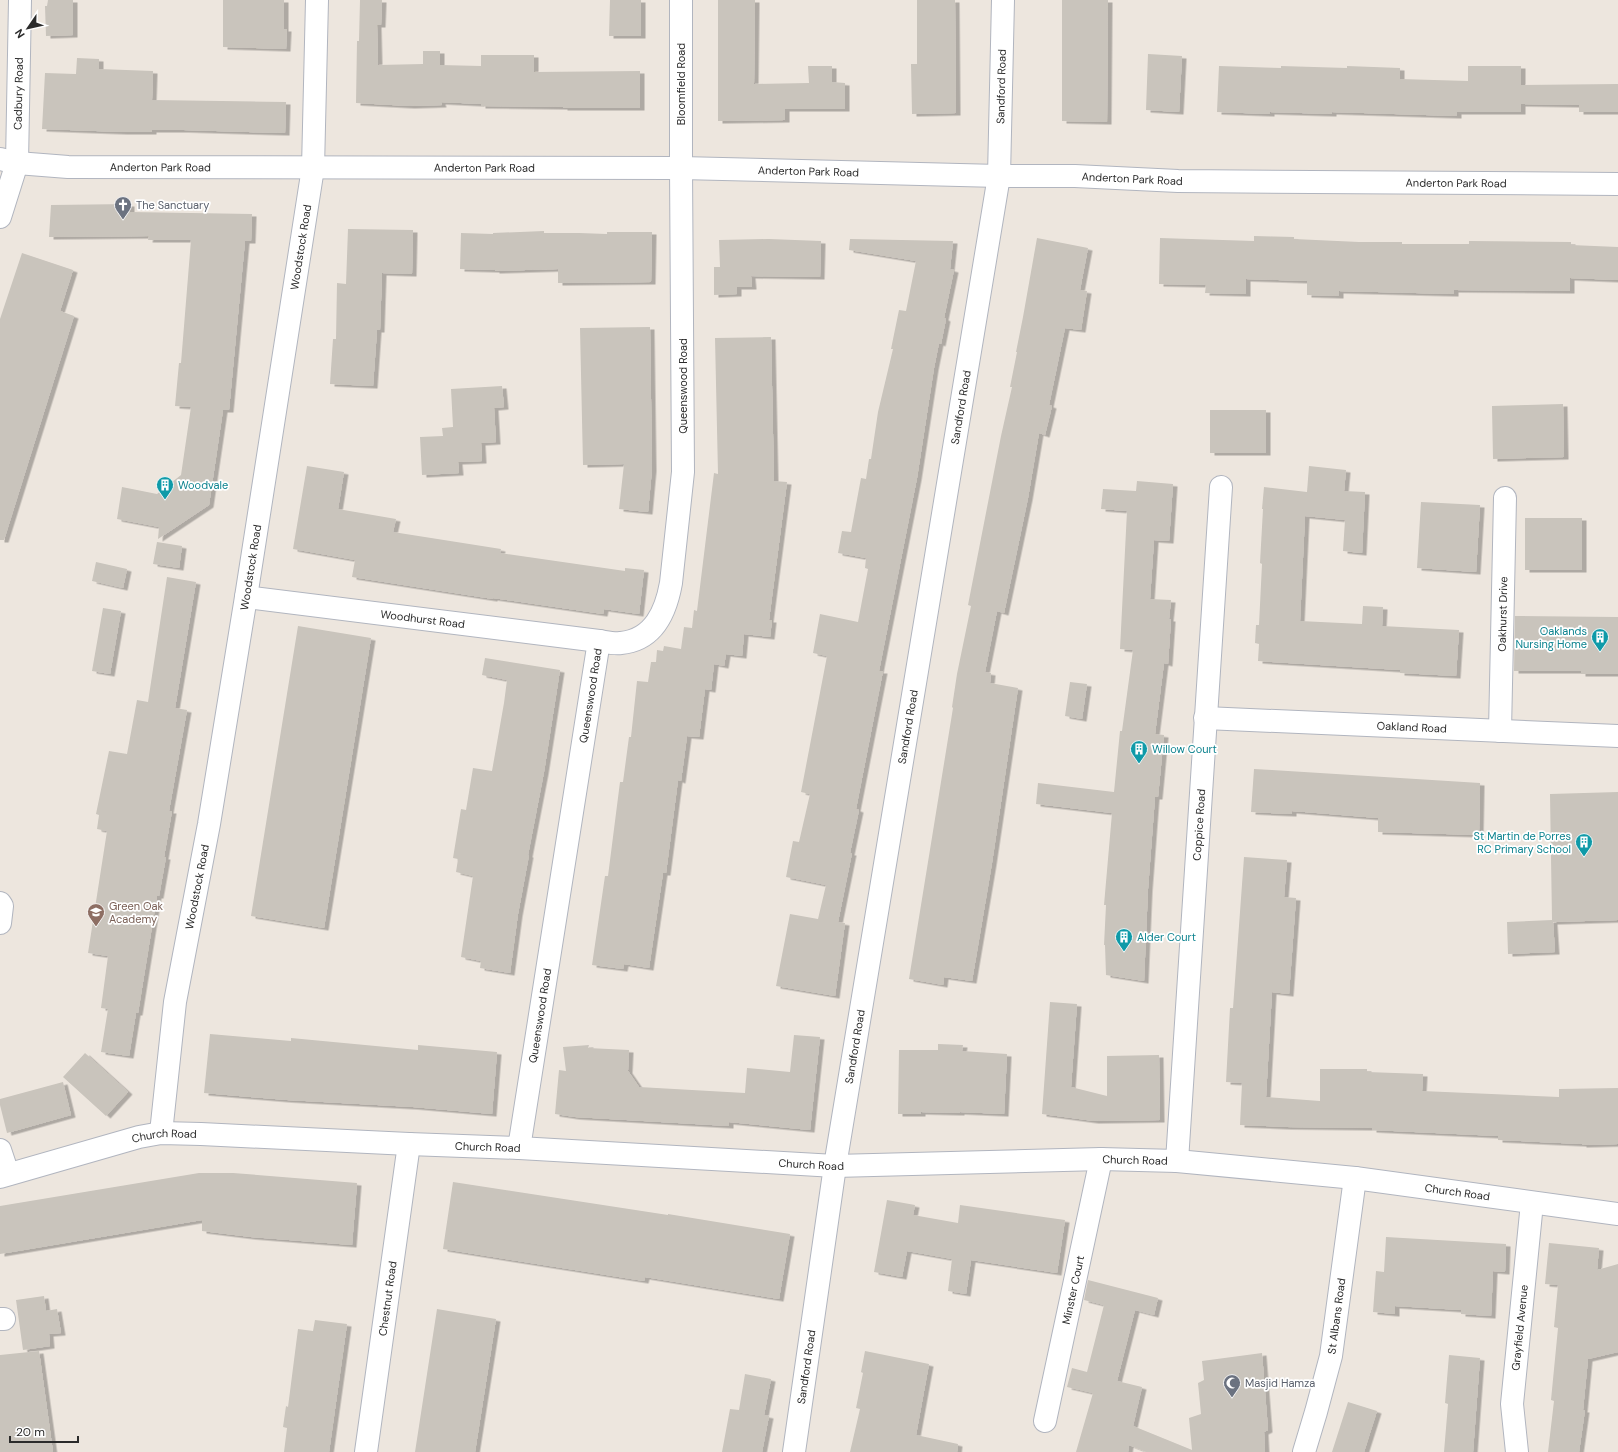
<svg xmlns="http://www.w3.org/2000/svg" width="1618" height="1452" viewBox="0 0 1618 1452" font-family="'DM Sans',sans-serif">
	<style>
		.building { fill: #c9c4bc; filter: url(#shadow) }
		.lines { fill: none; stroke-linecap: round; stroke-linejoin: round }
		.minor-casing { stroke: #b1b5bf; stroke-width: 24 }
		.minor { stroke: #fff; stroke-width: 22 }
		.labels { text-anchor: middle; dominant-baseline: central; stroke-width: 3.5; stroke-linejoin: round; paint-order: stroke }
		.street-label { font-size: 11px; fill: #2b2b2b; stroke: #fff }
		.worship-label { font-size: 11px; fill: #5b616d; stroke: #fff; text-anchor: start }
		.culture-label { font-size: 11px; fill: #0d838f; stroke: #fff; text-anchor: start }
		.education-label { font-size: 11px; fill: #785e54; stroke: #fff; text-anchor: start }
	</style>
	<defs>
		<filter id="shadow"><feDropShadow dx="4.5" dy="2.5" stdDeviation="0" flood-color="#0004"/></filter>
	</defs>
	<rect width="100%" height="100%" fill="#ede6de"/>
	<path class="building" d="M 48,0 L 73,0 L 73,35 L 46,36 L 45,6 L 47,6 Z
		M 223,0 L 284,0 L 284,29 L 287,29 L 286,49 L 223,47 Z
		M 360,0 L 382,0 L 381,25 L 377,25 L 378,65 L 423,64 L 423,51 L 440,51 L 440,65 L 481,66 L 481,55 L 534,55 L 534,72 L 640,71 L 640,108 L 563,108 L 563,107 L 481,106 L 481,104 L 441,102 L 442,105 L 410,106 L 356,103 L 357,41 L 359,41 Z
		M 610,0 L 641,0 L 641,36 L 609,36 Z
		M 718,0 L 755,0 L 754,84 L 809,83 L 808,66 L 832,66 L 832,82 L 845,83 L 845,109 L 785,109 L 785,120 L 718,121 Z
		M 917,0 L 955,0 L 956,113 L 912,114 L 911,64 L 917,64 Z
		M 1062,0 L 1108,0 L 1107,122 L 1062,121 Z
		M 1148,54 L 1182,56 L 1179,112 L 1146,110 Z
		M 77,58 L 99,59 L 99,69 L 153,71 L 152,100 L 286,102 L 285,133 L 184,130 L 152,130 L 152,132 L 123,132 L 42,129 L 45,73 L 76,74 Z
		M 1219,66 L 1281,68 L 1281,66 L 1347,68 L 1347,66 L 1400,68 L 1400,79 L 1468,81 L 1468,66 L 1521,66 L 1521,85 L 1618,84 L 1618,112 L 1579,112 L 1579,105 L 1521,104 L 1521,112 L 1457,112 L 1457,116 L 1332,112 L 1332,114 L 1270,112 L 1270,114 L 1217,112 Z
		M 130,204 L 130,212 L 252,214 L 251,241 L 245,241 L 229,410 L 223,410 L 209,505 L 158,539 L 159,527 L 117,519 L 122,487 L 157,494 L 181,475 L 191,407 L 175,406 L 179,363 L 181,363 L 191,240 L 148,240 L 149,236 L 49,237 L 51,205 Z
		M 348,229 L 413,230 L 412,274 L 382,273 L 380,330 L 377,330 L 373,386 L 330,384 L 333,339 L 336,339 L 337,283 L 346,284 Z
		M 544,231 L 544,233 L 579,233 L 607,234 L 607,232 L 652,232 L 651,282 L 558,283 L 558,269 L 495,271 L 495,270 L 460,269 L 461,233 L 493,234 L 493,233 Z
		M 1254,236 L 1294,237 L 1294,239 L 1359,242 L 1402,242 L 1402,244 L 1469,244 L 1469,241 L 1571,242 L 1571,245 L 1618,247 L 1618,280 L 1570,278 L 1570,291 L 1454,290 L 1454,294 L 1339,291 L 1339,296 L 1307,295 L 1307,281 L 1246,279 L 1246,294 L 1205,293 L 1206,285 L 1159,284 L 1160,238 L 1254,241 Z
		M 1037,238 L 1088,248 L 1080,290 L 1087,291 L 1081,330 L 1065,328 L 1049,405 L 1052,406 L 1045,435 L 1039,433 L 1028,498 L 1004,613 L 997,611 L 985,672 L 991,673 L 990,683 L 1018,688 L 992,863 L 972,981 L 944,977 L 943,985 L 909,979 L 953,708 L 952,707 L 957,674 L 971,606 L 968,605 L 1001,436 L 1012,387 L 1010,387 L 1017,352 L 1016,352 L 1023,317 Z
		M 769,239 L 821,241 L 820,277 L 751,276 L 752,287 L 737,287 L 737,294 L 714,295 L 714,267 L 720,267 L 719,240 Z
		M 850,239 L 953,241 L 950,269 L 954,270 L 944,318 L 946,319 L 941,344 L 939,343 L 934,368 L 917,478 L 879,671 L 883,671 L 856,809 L 859,810 L 850,853 L 852,853 L 838,922 L 845,923 L 835,996 L 776,986 L 790,914 L 818,919 L 826,885 L 786,877 L 793,841 L 799,842 L 810,794 L 801,792 L 827,656 L 813,653 L 820,614 L 858,622 L 868,569 L 865,568 L 866,558 L 838,553 L 842,531 L 851,532 L 861,478 L 866,479 L 869,459 L 871,459 L 878,412 L 893,349 L 891,349 L 899,310 L 906,311 L 916,261 L 849,250 Z
		M 22,253 L 73,270 L 60,311 L 74,316 L 4,540 L 0,540 L 0,319 Z
		M 650,327 L 652,469 L 648,512 L 619,509 L 624,464 L 583,465 L 580,328 Z
		M 771,337 L 774,481 L 787,482 L 769,620 L 772,620 L 770,637 L 744,634 L 742,656 L 726,654 L 724,666 L 714,664 L 711,690 L 705,689 L 699,737 L 687,736 L 681,781 L 678,780 L 666,873 L 663,873 L 649,968 L 624,964 L 623,969 L 592,965 L 605,876 L 608,876 L 620,782 L 623,782 L 629,737 L 631,737 L 637,681 L 648,682 L 651,662 L 656,662 L 657,650 L 663,651 L 664,646 L 681,649 L 684,627 L 692,628 L 694,610 L 697,611 L 714,473 L 718,474 L 715,338 Z
		M 502,386 L 504,407 L 494,408 L 496,442 L 481,443 L 482,461 L 458,462 L 459,473 L 422,475 L 420,437 L 443,436 L 442,428 L 453,427 L 451,389 Z
		M 1563,404 L 1564,457 L 1493,459 L 1492,406 Z
		M 1210,410 L 1266,410 L 1266,453 L 1210,453 Z
		M 307,466 L 344,472 L 338,509 L 396,519 L 393,532 L 501,549 L 500,553 L 625,571 L 625,568 L 644,570 L 639,614 L 604,609 L 603,614 L 493,598 L 493,599 L 352,577 L 355,560 L 293,549 Z
		M 1309,466 L 1346,470 L 1344,491 L 1365,492 L 1362,553 L 1343,551 L 1345,520 L 1305,516 L 1300,621 L 1362,624 L 1363,606 L 1383,607 L 1382,626 L 1459,630 L 1456,676 L 1400,673 L 1400,670 L 1258,661 L 1259,644 L 1255,643 L 1256,625 L 1259,625 L 1262,564 L 1260,563 L 1263,509 L 1262,509 L 1264,487 L 1307,492 Z
		M 1137,481 L 1173,484 L 1169,541 L 1154,540 L 1150,599 L 1171,600 L 1169,619 L 1171,619 L 1168,664 L 1164,663 L 1155,734 L 1164,735 L 1158,797 L 1155,797 L 1148,889 L 1144,981 L 1106,975 L 1105,945 L 1104,945 L 1106,905 L 1104,905 L 1112,813 L 1036,804 L 1038,783 L 1114,792 L 1120,731 L 1122,731 L 1133,650 L 1120,649 L 1127,511 L 1101,509 L 1103,489 L 1136,491 Z
		M 1421,502 L 1480,505 L 1476,572 L 1417,568 Z
		M 1525,518 L 1582,518 L 1582,570 L 1525,570 Z
		M 157,542 L 182,546 L 179,568 L 153,564 Z
		M 96,562 L 127,569 L 123,588 L 92,581 Z
		M 167,577 L 196,582 L 175,708 L 187,710 L 169,811 L 172,811 L 164,857 L 166,857 L 159,896 L 157,896 L 138,1013 L 136,1013 L 129,1056 L 101,1052 L 108,1009 L 101,1008 L 108,956 L 88,953 L 107,831 L 97,829 L 99,815 L 96,814 L 109,751 L 127,754 L 137,700 L 148,702 Z
		M 103,608 L 121,611 L 110,674 L 92,671 Z
		M 1515,616 L 1618,617 L 1618,674 L 1581,674 L 1581,671 L 1514,671 Z
		M 298,626 L 371,638 L 324,928 L 251,916 Z
		M 485,658 L 560,670 L 544,772 L 528,855 L 529,855 L 518,914 L 510,973 L 480,968 L 481,961 L 461,957 L 473,876 L 456,872 L 458,859 L 453,858 L 461,809 L 466,810 L 473,768 L 492,771 L 504,703 L 507,680 L 482,675 Z
		M 1070,682 L 1087,684 L 1082,719 L 1065,716 Z
		M 1254,769 L 1480,783 L 1479,835 L 1378,832 L 1378,818 L 1292,811 L 1292,814 L 1251,812 Z
		M 1618,792 L 1618,920 L 1553,922 L 1555,952 L 1508,954 L 1507,922 L 1552,920 L 1550,794 Z
		M 1244,857 L 1287,860 L 1284,897 L 1296,898 L 1289,994 L 1272,992 L 1266,1097 L 1320,1101 L 1320,1069 L 1367,1069 L 1367,1072 L 1423,1074 L 1422,1091 L 1559,1097 L 1559,1089 L 1618,1088 L 1618,1144 L 1582,1145 L 1582,1144 L 1498,1140 L 1498,1136 L 1372,1130 L 1372,1128 L 1287,1127 L 1240,1125 L 1242,1083 L 1226,1082 L 1230,1008 L 1233,1008 Z
		M 1050,1002 L 1077,1004 L 1071,1087 L 1107,1096 L 1107,1056 L 1159,1055 L 1160,1120 L 1094,1121 L 1042,1114 Z
		M 210,1034 L 291,1041 L 291,1038 L 418,1050 L 418,1045 L 497,1052 L 492,1114 L 413,1107 L 287,1100 L 204,1093 Z
		M 794,1035 L 820,1037 L 810,1130 L 729,1122 L 729,1126 L 575,1117 L 555,1114 L 559,1070 L 566,1071 L 563,1047 L 589,1045 L 588,1048 L 629,1050 L 628,1071 L 639,1087 L 745,1093 L 747,1068 L 790,1072 Z
		M 938,1044 L 963,1045 L 962,1051 L 1007,1054 L 1004,1114 L 960,1112 L 960,1113 L 921,1112 L 921,1114 L 898,1114 L 899,1050 L 938,1050 Z
		M 85,1053 L 128,1092 L 106,1116 L 63,1077 Z
		M 63,1082 L 71,1115 L 7,1133 L 0,1105 L 0,1099 Z
		M 199,1173 L 233,1173 L 357,1183 L 352,1245 L 251,1237 L 202,1231 L 202,1220 L 0,1254 L 0,1206 Z
		M 453,1182 L 668,1215 L 668,1214 L 790,1234 L 779,1299 L 645,1277 L 644,1281 L 443,1249 Z
		M 887,1200 L 915,1205 L 913,1215 L 958,1223 L 960,1205 L 1065,1220 L 1057,1273 L 971,1260 L 966,1294 L 948,1291 L 952,1259 L 907,1251 L 902,1277 L 874,1272 Z
		M 1386,1237 L 1506,1244 L 1505,1272 L 1493,1271 L 1491,1316 L 1461,1314 L 1461,1310 L 1395,1306 L 1395,1314 L 1373,1312 L 1376,1271 L 1384,1272 Z
		M 1549,1243 L 1599,1248 L 1597,1270 L 1618,1264 L 1618,1352 L 1588,1359 L 1583,1410 L 1585,1410 L 1579,1452 L 1548,1452 L 1554,1401 L 1551,1400 L 1558,1328 L 1554,1327 L 1558,1285 L 1545,1284 Z
		M 1088,1280 L 1158,1298 L 1154,1315 L 1135,1310 L 1117,1381 L 1142,1387 L 1133,1426 L 1192,1450 L 1189,1418 L 1201,1414 L 1198,1383 L 1204,1380 L 1202,1361 L 1262,1353 L 1268,1430 L 1264,1432 L 1265,1452 L 1147,1452 L 1129,1445 L 1128,1452 L 1076,1452 L 1093,1393 L 1067,1387 L 1072,1368 L 1087,1372 L 1104,1305 L 1084,1300 Z
		M 44,1296 L 46,1311 L 57,1309 L 61,1333 L 49,1334 L 50,1346 L 23,1350 L 16,1300 Z
		M 437,1309 L 496,1319 L 475,1452 L 415,1452 Z
		M 315,1320 L 347,1324 L 329,1452 L 284,1452 L 287,1428 L 283,1427 L 286,1406 L 288,1407 L 298,1329 L 313,1331 Z
		M 39,1351 L 53,1452 L 0,1452 L 0,1355 Z
		M 865,1351 L 929,1364 L 916,1435 L 958,1444 L 957,1452 L 850,1452 L 860,1409 L 856,1408 L 863,1373 L 861,1372 Z
		M 1449,1355 L 1480,1358 L 1473,1452 L 1444,1452 L 1448,1404 L 1445,1403 Z
		M 745,1374 L 771,1379 L 764,1415 L 769,1416 L 762,1452 L 722,1452 L 730,1409 L 739,1410 Z
		M 1348,1402 L 1377,1411 L 1364,1452 L 1332,1452 Z"/>
	<g class="lines">
		<g class="minor-casing">
			<g id="minor">
				<path id="s1" d="M 0,159 L 17,163 L 68,167 L 681,168 L 999,176 L 1075,176 L 1178,181 L 1618,184"/>
				<path id="s2" d="M 0,217 L 17,163 L 20,0"/>
				<path id="s3" d="M 246,597 L 599,641"/>
				<path id="s4" d="M 1205,718 L 1618,736"/>
				<path id="s5" d="M 1500,731 L 1505,498"/>
				<path d="M 0,903 L 2,906 L 0,923"/>
				<path id="s6" d="M 161,1133 L 175,1002 L 209,824 L 246,597 L 313,168 L 317,0"/>
				<path id="s7" d="M 519,1148 L 599,641 C 606,642 614,644 621,643 C 654,640 666,611 671,583 L 683,472 L 681,168 L 681,0"/>
				<path d="M 0,1150 L 8,1174"/>
				<path id="s8" d="M 1177,1161 L 1221,487"/>
				<path id="s9" d="M 0,1177 L 139,1137 L 161,1133 L 201,1134 L 409,1144 L 519,1148 L 835,1166 L 1101,1159 L 1177,1161 L 1355,1178 L 1618,1214"/>
				<path d="M 0,1319 L 4,1319"/>
				<path id="s10" d="M 1045,1421 L 1101,1159"/>
				<path id="s11" d="M 366,1452 L 409,1144"/>
				<path id="s12" d="M 794,1452 L 835,1166 L 999,176 L 1003,0"/>
				<path id="s13" d="M 1304,1452 L 1316,1412 L 1331,1356 L 1355,1178"/>
				<path id="s14" d="M 1517,1452 L 1512,1404 L 1532,1203"/>
			</g>
		</g>
		<use href="#minor" class="minor"/>
	</g>
	<defs>
		<g id="church-pin" transform="scale(0.9)"><path d="M0 17L-7.5 6A9.5 9.5 0 1 1 7.5 6Z" fill="#6b7280" stroke="#fff"/><path d="M-1.2-6h2.4v3.5h3.3v2.4h-3.3V6h-2.4V-.1h-3.3v-2.4h3.3Z" fill="#fff"/></g>
		<g id="building-pin" transform="scale(0.9)"><path d="M0 17L-7.5 6A9.5 9.5 0 1 1 7.5 6Z" fill="#0f9aa8" stroke="#fff"/><path d="M-4-6H4V6H1V3H-1V6H-4ZM-2.5-4.3h1.7v1.8h-1.7ZM.8-4.3h1.7v1.8H.8ZM-2.5-1h1.7V.8h-1.7ZM.8-1h1.7V.8H.8Z" fill="#fff"/></g>
		<g id="school-pin" transform="scale(0.9)"><path d="M0 17L-7.5 6A9.5 9.5 0 1 1 7.5 6Z" fill="#8d6e63" stroke="#fff"/><path d="M0-5L7-2L0 1L-7-2ZM-4 1L0 2.5L4 1V4Q0 6-4 4Z" fill="#fff"/></g>
		<g id="mosque-pin" transform="scale(0.9)"><path d="M0 17L-7.5 6A9.5 9.5 0 1 1 7.5 6Z" fill="#6b7280" stroke="#fff"/><path d="M3.5-4.9A6 6 0 1 0 3.5 4.9A5 5 0 1 1 3.5-4.9Z" fill="#fff"/></g>
	</defs>
	<g fill-rule="evenodd">
		<use href="#church-pin" x="123" y="205"/>
		<use href="#building-pin" x="165" y="485"/>
		<use href="#building-pin" x="1600" y="637"/>
		<use href="#building-pin" x="1139" y="749"/>
		<use href="#building-pin" x="1584" y="842"/>
		<use href="#school-pin" x="96" y="912"/>
		<use href="#building-pin" x="1124" y="937"/>
		<use href="#mosque-pin" x="1232" y="1383"/>
	</g>
	<g class="labels">
		<g class="street-label">
			<text transform="translate(681 84) rotate(-90)">Bloomfield Road</text>
			<text stroke="none"><textPath href="#s12" startOffset="1382">Sandford Road</textPath></text>
			<text stroke="none"><textPath href="#s2" startOffset="126">Cadbury Road</textPath></text>
			<text stroke="none"><textPath href="#s1" startOffset="161">Anderton Park Road</textPath></text>
			<text stroke="none"><textPath href="#s1" startOffset="485">Anderton Park Road</textPath></text>
			<text stroke="none"><textPath href="#s1" startOffset="809">Anderton Park Road</textPath></text>
			<text stroke="none"><textPath href="#s1" startOffset="1133">Anderton Park Road</textPath></text>
			<text stroke="none"><textPath href="#s1" startOffset="1457">Anderton Park Road</textPath></text>
			<text stroke="none"><textPath href="#s6" startOffset="897">Woodstock Road</textPath></text>
			<text transform="translate(683 386) rotate(-90)">Queenswood Road</text>
			<text stroke="none"><textPath href="#s12" startOffset="1058">Sandford Road</textPath></text>
			<text stroke="none"><textPath href="#s6" startOffset="573">Woodstock Road</textPath></text>
			<text stroke="none"><textPath href="#s5" startOffset="117">Oakhurst Drive</textPath></text>
			<text stroke="none"><textPath href="#s3" startOffset="178">Woodhurst Road</textPath></text>
			<text stroke="none"><textPath href="#s7" startOffset="458">Queenswood Road</textPath></text>
			<text stroke="none"><textPath href="#s12" startOffset="734">Sandford Road</textPath></text>
			<text stroke="none"><textPath href="#s4" startOffset="207">Oakland Road</textPath></text>
			<text stroke="none"><textPath href="#s8" startOffset="337">Coppice Road</textPath></text>
			<text stroke="none"><textPath href="#s6" startOffset="249">Woodstock Road</textPath></text>
			<text stroke="none"><textPath href="#s7" startOffset="134">Queenswood Road</textPath></text>
			<text stroke="none"><textPath href="#s12" startOffset="410">Sandford Road</textPath></text>
			<text stroke="none"><textPath href="#s9" startOffset="170">Church Road</textPath></text>
			<text stroke="none"><textPath href="#s9" startOffset="494">Church Road</textPath></text>
			<text stroke="none"><textPath href="#s9" startOffset="1142">Church Road</textPath></text>
			<text stroke="none"><textPath href="#s9" startOffset="818">Church Road</textPath></text>
			<text stroke="none"><textPath href="#s9" startOffset="1466">Church Road</textPath></text>
			<text stroke="none"><textPath href="#s10" startOffset="134">Minster Court</textPath></text>
			<text stroke="none"><textPath href="#s11" startOffset="155">Chestnut Road</textPath></text>
			<text stroke="none"><textPath href="#s13" startOffset="140">St Albans Road</textPath></text>
			<text stroke="none"><textPath href="#s14" startOffset="125">Grayfield Avenue</textPath></text>
			<text stroke="none"><textPath href="#s12" startOffset="86">Sandford Road</textPath></text>
		</g>
		<g class="worship-label">
			<text x="136" y="205">The Sanctuary</text>
			<text x="1245" y="1383">Masjid Hamza</text>
		</g>
		<g class="culture-label">
			<text x="178" y="485">Woodvale</text>
			<text x="1587" y="631" text-anchor="end">Oaklands<tspan x="1587" dy="13">Nursing Home</tspan></text>
			<text x="1152" y="749">Willow Court</text>
			<text x="1571" y="836" text-anchor="end">St Martin de Porres<tspan x="1571" dy="13">RC Primary School</tspan></text>
			<text x="1137" y="937">Alder Court</text>
		</g>
		<g class="education-label">
			<text x="109" y="906">Green Oak<tspan x="109" dy="13">Academy</tspan></text>
		</g>
	</g>
	<g transform="translate(28 28) rotate(236)" stroke="#ffffff" stroke-width="3" paint-order="stroke">
	<path d="M0-3L7 15L0 10L-7 15Z" fill="#2b2b2b"/>
	<text y="-6" font-size="11" font-weight="bold" text-anchor="middle" fill="#2b2b2b">N</text>
	</g>
	<path d="M10 1436v6h68v-6" fill="none" stroke="#2b2b2b" stroke-width="2"/>
	<text x="16" y="1436" font-size="12" fill="#2b2b2b" stroke="#ffffff" stroke-width="3" paint-order="stroke">20 m</text>
</svg>
